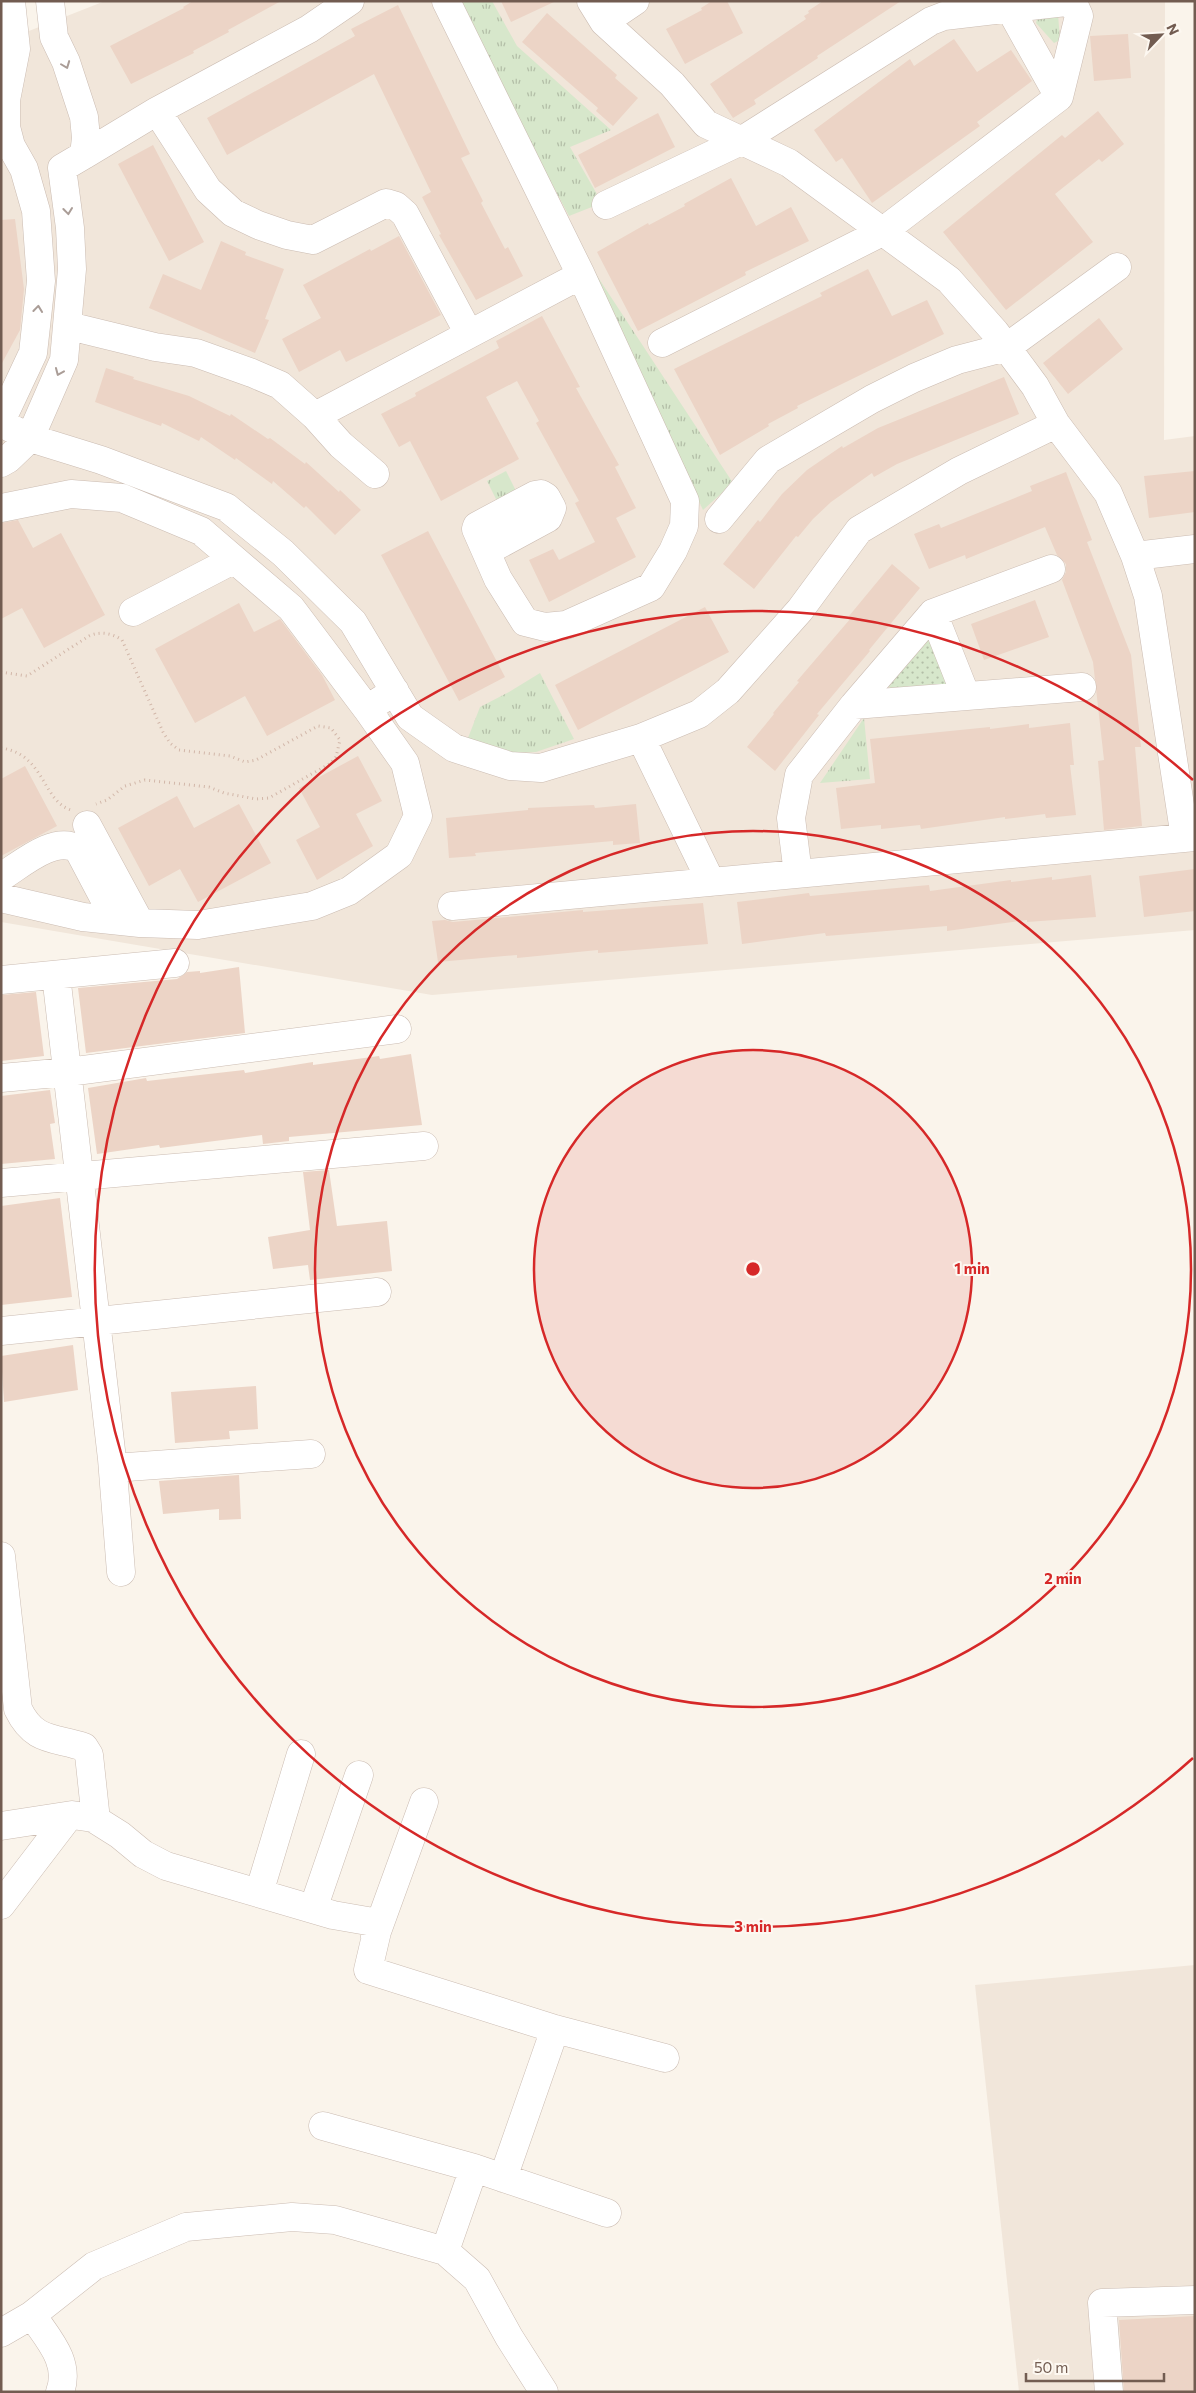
<svg xmlns="http://www.w3.org/2000/svg" width="1196" height="2393" viewBox="0 0 1196 2393" font-family="Commissioner,sans-serif">
	<style>
		.residential { fill: #f1e6da }
		.grass { fill: url(#grass-tufts) }
		.park { fill: url(#park-dots) }
		.building { fill: #ecd4c6 }
		.lines { fill: none; stroke-linecap: round; stroke-linejoin: round }
		.minor-casing { stroke: #cbbcb2; stroke-width: 29 }
		.path { stroke: #d2b7a9; stroke-width: 3; stroke-dasharray: 1 4; stroke-linecap: butt }
		.minor { stroke: #fff; stroke-width: 28 }
		.oneway { stroke: #aa9d97 }
		.ring { fill: none; stroke: #d62828; stroke-width: 2.5 }
		.centre { fill: #d62828; stroke: #fdf8f1; stroke-width: 2.5 }
		.ring-label { font-size: 15px; text-anchor: middle; font-weight: bold; fill: #d62828; stroke: #fdf8f1; stroke-width: 4; stroke-linejoin: round; paint-order: stroke }
	</style>
	<defs>
		<pattern id="grass-tufts" width="24" height="20" patternUnits="userSpaceOnUse" patternTransform="scale(1.25)"><rect width="24" height="20" fill="#d7e7cb"/><path d="M3 7l-1-3M5 7V3M7 7l1-3M15 17l-1-3M17 17v-4M19 17l1-3" fill="none" stroke="#b3bea7"/></pattern>
		<pattern id="park-dots" width="8" height="8" patternUnits="userSpaceOnUse" patternTransform="scale(1.25)"><rect width="8" height="8" fill="#d7e7cb"/><path d="M2 2h.1M6 6h.1" fill="none" stroke="#b3bea7" stroke-width="1.8" stroke-linecap="round"/></pattern>
	</defs>
	<rect width="100%" height="100%" fill="#faf4eb"/>
	<path class="residential" d="M 105,1 L 1165,1 L 1164,440 L 1195,436 L 1195,930 L 432,995 L 1,922 L 1,42 Z
		M 1195,1965 L 1195,2392 L 1019,2392 L 975,1985 Z"/>
	<path class="grass" d="M 455,1 L 492,1 L 517,46 L 611,130 L 570,147 L 602,203 L 569,216 Z
		M 1058,14 L 1060,40 L 1054,43 L 1036,23 L 1038,15 Z
		M 584,256 L 733,483 L 703,510 Z
		M 506,471 L 517,493 L 498,503 L 487,481 Z
		M 540,673 L 574,739 L 536,752 L 511,753 L 468,738 L 480,707 L 509,692 Z
		M 864,718 L 870,779 L 820,783 Z"/>
	<path class="park" d="M 928,633 L 954,683 L 895,692 L 888,686 Z"/>
	<path class="building" d="M 193,1 L 281,1 L 228,30 L 229,32 L 193,51 L 194,53 L 131,84 L 110,46 L 184,8 L 183,7 Z
		M 501,1 L 556,1 L 511,22 Z
		M 712,1 L 727,1 L 743,33 L 685,64 L 666,29 L 702,10 L 701,8 Z
		M 823,1 L 901,1 L 817,56 L 818,58 L 754,100 L 756,104 L 733,118 L 710,84 L 806,19 L 804,16 L 809,13 L 808,11 Z
		M 398,5 L 470,154 L 461,158 L 483,201 L 481,203 L 505,249 L 508,247 L 523,276 L 476,300 L 439,235 L 441,234 L 422,197 L 431,192 L 374,74 L 227,155 L 207,118 L 355,36 L 351,29 Z
		M 547,13 L 617,75 L 615,78 L 638,98 L 613,126 L 596,111 L 598,108 L 522,42 Z
		M 1128,34 L 1131,78 L 1094,81 L 1090,36 Z
		M 954,39 L 977,72 L 1011,50 L 1032,81 L 977,122 L 980,126 L 872,203 L 842,158 L 836,162 L 814,130 L 910,59 L 914,66 Z
		M 1098,111 L 1124,144 L 1102,162 L 1099,159 L 1055,194 L 1093,242 L 1006,310 L 943,232 L 1062,135 L 1065,138 Z
		M 658,113 L 675,147 L 595,188 L 578,155 Z
		M 153,145 L 204,242 L 169,261 L 118,164 Z
		M 731,178 L 756,226 L 791,207 L 809,241 L 745,272 L 746,275 L 638,331 L 597,252 L 648,223 L 649,225 L 685,206 L 684,204 Z
		M 15,219 L 24,289 L 20,330 L 1,365 L 1,220 Z
		M 399,236 L 441,315 L 346,362 L 340,350 L 299,372 L 282,339 L 321,318 L 303,285 L 370,249 L 371,251 Z
		M 221,241 L 246,252 L 245,255 L 284,269 L 265,319 L 269,320 L 255,353 L 149,308 L 163,274 L 201,290 Z
		M 868,269 L 892,316 L 927,300 L 944,334 L 797,406 L 798,408 L 768,424 L 769,426 L 720,455 L 674,369 L 822,296 L 820,293 Z
		M 542,316 L 580,387 L 576,388 L 619,465 L 615,467 L 636,508 L 616,518 L 636,557 L 549,602 L 529,560 L 553,549 L 559,560 L 595,542 L 575,503 L 579,501 L 536,423 L 539,421 L 517,381 L 486,397 L 519,459 L 441,501 L 410,441 L 399,447 L 381,414 L 416,396 L 415,393 L 499,348 L 496,341 Z
		M 1099,318 L 1123,349 L 1068,394 L 1043,363 Z
		M 106,368 L 134,377 L 133,379 L 189,396 L 230,416 L 231,414 L 268,439 L 270,438 L 305,464 L 306,462 L 339,492 L 340,490 L 361,510 L 335,535 L 306,506 L 304,508 L 273,481 L 272,484 L 236,458 L 235,460 L 201,437 L 199,441 L 162,423 L 161,426 L 95,402 Z
		M 1004,377 L 1019,414 L 897,464 L 874,477 L 872,473 L 831,502 L 813,519 L 798,537 L 796,536 L 754,589 L 723,564 L 758,520 L 760,522 L 782,494 L 807,470 L 842,446 L 843,448 L 878,428 Z
		M 1195,471 L 1195,512 L 1149,518 L 1144,476 Z
		M 1066,472 L 1092,540 L 1087,542 L 1131,655 L 1141,747 L 1135,747 L 1142,826 L 1104,830 L 1098,761 L 1104,760 L 1093,662 L 1062,580 L 1066,572 L 1066,564 L 1057,555 L 1045,527 L 966,559 L 965,555 L 929,569 L 914,534 L 939,524 L 941,528 L 1032,491 L 1030,486 Z
		M 18,520 L 33,548 L 61,533 L 105,615 L 44,648 L 22,608 L 1,619 L 1,523 Z
		M 428,531 L 505,677 L 459,701 L 381,555 Z
		M 892,564 L 920,588 L 869,650 L 870,651 L 817,714 L 819,715 L 775,771 L 747,747 L 774,714 L 773,713 L 799,682 L 797,681 L 851,618 L 849,616 Z
		M 1035,600 L 1049,637 L 984,660 L 971,624 Z
		M 239,603 L 254,632 L 280,619 L 322,675 L 335,700 L 267,736 L 245,696 L 195,723 L 155,649 Z
		M 705,607 L 729,652 L 578,730 L 555,685 Z
		M 1070,723 L 1074,765 L 1070,765 L 1076,815 L 1046,818 L 1045,814 L 1005,819 L 1005,817 L 921,829 L 920,825 L 881,829 L 881,825 L 841,829 L 836,788 L 875,783 L 870,739 L 990,727 L 990,729 L 1029,724 L 1029,728 Z
		M 358,756 L 382,801 L 356,814 L 373,846 L 317,880 L 296,840 L 320,827 L 299,788 Z
		M 25,766 L 57,826 L 1,856 L 1,779 Z
		M 177,796 L 194,828 L 239,804 L 271,863 L 198,902 L 180,869 L 149,886 L 118,828 Z
		M 636,804 L 640,843 L 613,845 L 613,841 L 475,853 L 476,856 L 449,858 L 446,818 L 528,810 L 528,808 L 594,805 L 595,808 Z
		M 1195,869 L 1195,911 L 1144,917 L 1139,876 Z
		M 1091,875 L 1096,917 L 1027,922 L 1027,920 L 947,931 L 947,926 L 826,936 L 825,933 L 742,944 L 737,902 L 809,893 L 810,896 L 929,885 L 930,891 L 1011,880 L 1011,882 L 1052,877 L 1052,880 Z
		M 703,903 L 708,944 L 598,953 L 598,950 L 517,958 L 517,955 L 438,962 L 432,921 L 445,920 L 453,922 L 583,910 L 583,912 Z
		M 239,967 L 245,1033 L 86,1053 L 78,988 L 177,979 L 187,972 L 200,971 L 200,973 Z
		M 36,992 L 44,1056 L 1,1061 L 1,995 Z
		M 411,1054 L 422,1125 L 289,1137 L 289,1141 L 263,1144 L 262,1135 L 160,1148 L 159,1145 L 97,1154 L 88,1088 L 146,1078 L 147,1081 L 244,1070 L 245,1073 L 313,1062 L 313,1065 L 379,1056 L 380,1059 Z
		M 50,1090 L 55,1123 L 50,1124 L 55,1159 L 1,1164 L 1,1096 Z
		M 329,1170 L 337,1226 L 387,1221 L 392,1271 L 310,1280 L 308,1265 L 273,1269 L 268,1237 L 310,1230 L 303,1172 Z
		M 60,1198 L 72,1297 L 1,1305 L 1,1206 Z
		M 73,1345 L 78,1390 L 4,1402 L 1,1356 Z
		M 256,1386 L 258,1429 L 229,1431 L 230,1439 L 175,1443 L 171,1392 Z
		M 239,1475 L 241,1519 L 219,1520 L 219,1509 L 163,1514 L 159,1481 Z
		M 1195,2316 L 1195,2392 L 1124,2392 L 1119,2320 Z"/>
	<g class="lines">
		<g class="minor-casing">
			<path id="minor" d="M 350,1 L 309,29 L 157,111 L 208,190 L 233,213 L 258,225 L 287,235 L 313,240 L 386,203 L 396,206 L 405,214 L 469,334
				M 446,1 L 581,275 L 685,501 L 684,526 L 673,551 L 651,587 L 566,625 L 545,627 L 525,622 L 498,579 L 476,529 L 477,526 L 535,495 L 541,494 L 546,497 L 552,508 L 548,518 L 487,551
				M 591,1 L 604,22
				M 635,1 L 604,22 L 672,84 L 706,124 L 789,163 L 949,280 L 995,332 L 1035,386 L 1056,424 L 1108,493 L 1135,556 L 1148,596 L 1185,838
				M 1010,9 L 1059,97
				M 84,155 L 157,111
				M 606,205 L 741,141 L 931,21 L 944,16 L 1066,2 L 1075,7 L 1079,16 L 1059,97 L 882,232 L 662,343
				M 69,326 L 155,347 L 196,353 L 252,373 L 280,385 L 315,416
				M 1,421 L 33,353 L 41,281 L 36,211 L 24,169 L 11,146 L 6,127 L 6,100 L 16,49 L 11,1
				M 1,423 L 30,438 L 101,460 L 226,507 L 283,553 L 353,622 L 410,717 L 454,748 L 510,766 L 541,768 L 641,738 L 699,714 L 728,691 L 800,610 L 859,530 L 959,471 L 1056,424
				M 1,463 L 8,459 L 30,438 L 64,360 L 72,269 L 70,228 L 62,168 L 84,155 L 86,138 L 84,117 L 66,62 L 54,37 L 50,1
				M 375,474 L 341,445 L 315,416 L 581,275
				M 1,508 L 71,494 L 122,498 L 201,531 L 291,608 L 367,709
				M 719,519 L 768,460 L 872,399 L 914,378 L 957,360 L 1007,347 L 1117,267
				M 1135,556 L 1195,549
				M 133,612 L 233,560
				M 933,613 L 966,696
				M 854,705 L 1082,687
				M 641,738 L 711,882
				M 87,825 L 140,923
				M 798,874 L 791,818 L 799,775 L 854,705 L 933,613 L 1051,569
				M 1,877 C 22,864 54,835 78,849 L 115,919
				M 1,898 L 83,917 L 140,923 L 198,925 L 312,906 L 349,891 L 399,855 L 418,816 L 405,763 L 367,709 L 395,691
				M 452,906 L 1195,837
				M 56,975 L 112,1459 L 117,1466 L 127,1467 L 311,1454
				M 1,980 L 175,963
				M 1,1078 L 68,1072 L 397,1029
				M 1,1183 L 424,1146
				M 1,1331 L 377,1292
				M 112,1459 L 121,1572
				M 1,1556 L 18,1709 C 34,1742 53,1737 84,1747 L 89,1755 L 96,1820
				M 1,1826 L 72,1815 L 93,1818 L 120,1835 L 143,1854 L 166,1866 L 333,1915 L 379,1923 L 368,1970 L 555,2029 L 665,2058
				M 259,1893 L 301,1754
				M 1,1905 L 69,1816
				M 313,1909 L 359,1775
				M 375,1937 L 424,1802
				M 323,2126 L 474,2168 L 607,2213
				M 503,2178 L 555,2029
				M 445,2251 L 474,2168
				M 32,2315 C 48,2339 71,2362 60,2392
				M 1,2333 L 32,2315 L 94,2266 L 186,2227 L 292,2217 L 335,2220 L 445,2251 L 477,2279 L 509,2337 L 544,2392
				M 1109,2392 L 1102,2303 L 1195,2300"/>
		</g>
		<path class="path" d="M 1,672 L 27,676 L 89,636 C 100,631 112,633 122,640 L 163,732 L 170,743 L 179,750 L 230,756 L 245,762 L 256,760 L 318,726 L 331,728 L 340,740 L 336,757 L 331,763 L 269,798 L 256,799 L 224,793 L 209,787 L 145,780 L 125,786 L 107,800 L 96,804
			M 1,748 C 45,754 42,801 71,810"/>
		<use href="#minor" class="minor"/>
	</g>
	<defs><path id="oneway-chevron" d="M-2-3.5L2.5 0L-2 3.5" fill="none" stroke-width="1.6" stroke-linecap="round" stroke-linejoin="round" transform="scale(1.25)"/></defs>
	<g class="oneway">
		<use href="#oneway-chevron" transform="translate(66 65) rotate(69)"/>
		<use href="#oneway-chevron" transform="translate(68 211) rotate(83)"/>
		<use href="#oneway-chevron" transform="translate(38 309) rotate(-84)"/>
		<use href="#oneway-chevron" transform="translate(59 372) rotate(113)"/>
	</g>
	<circle cx="753" cy="1269" r="219" fill="#d62828" fill-opacity=".12"/>
	<g class="ring">
		<circle cx="753" cy="1269" r="219"/>
		<circle cx="753" cy="1269" r="438"/>
		<path d="M1193 1758A658 658 0 1 1 1193 780"/>
	</g>
	<circle cx="753" cy="1269" r="8" class="centre"/>
	<g class="ring-label">
		<text x="972" y="1274">1 min</text>
		<text x="1063" y="1584">2 min</text>
		<text x="753" y="1932">3 min</text>
	</g>
	<rect width="1196" height="2393" fill="none" stroke="#725c51" stroke-width="5"/>
	<g transform="translate(1161 35) rotate(65)" stroke="#fdf8f1" stroke-width="4" paint-order="stroke">
	<path d="M0-4L9 19L0 12L-9 19Z" fill="#725c51"/>
	<text y="-8" font-size="14" font-weight="bold" text-anchor="middle" fill="#725c51">N</text>
	</g>
	<path d="M1026 2373v8h138v-8" fill="none" stroke="#725c51" stroke-width="2.5"/>
	<text x="1034" y="2373" font-size="15" fill="#725c51" stroke="#fdf8f1" stroke-width="4" paint-order="stroke">50 m</text>
</svg>
